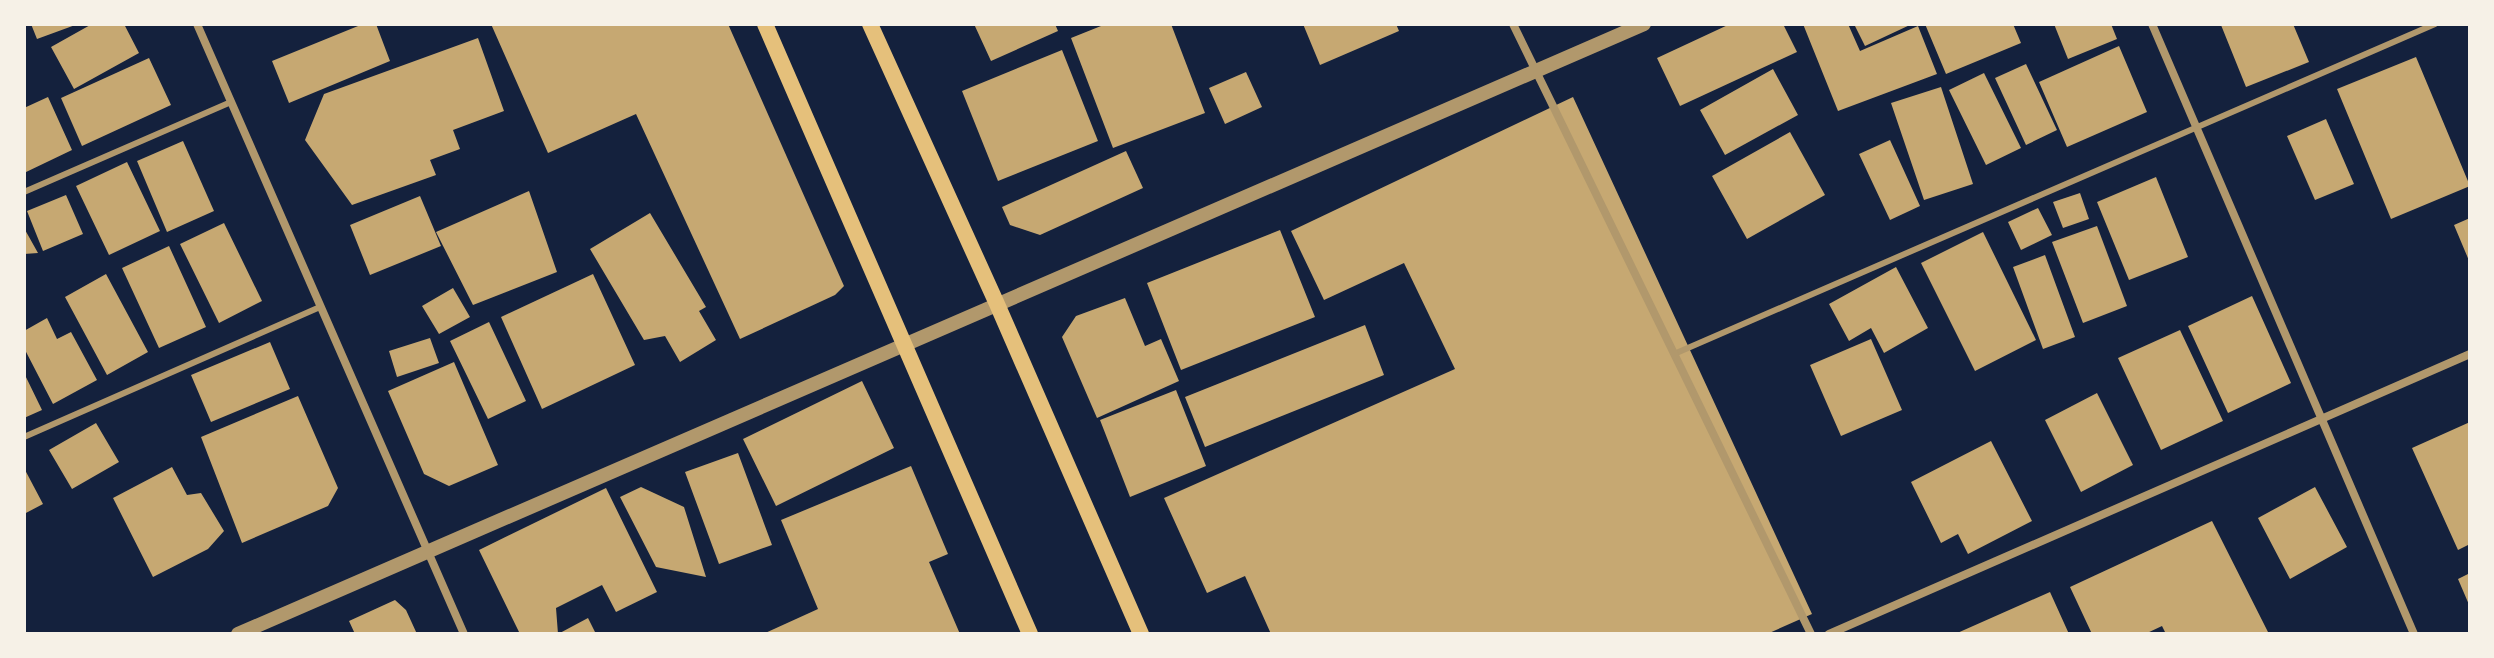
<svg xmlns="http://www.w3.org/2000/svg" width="2494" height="658" viewBox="0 0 2494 658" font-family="'DejaVu Sans',sans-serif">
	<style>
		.building { fill: #c6a872 }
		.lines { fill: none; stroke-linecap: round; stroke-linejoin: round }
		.service { stroke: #b1986c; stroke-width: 6 }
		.minor { stroke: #b1986c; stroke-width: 8 }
		.tertiary { stroke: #b1986c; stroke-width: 14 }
		.secondary { stroke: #e5c07b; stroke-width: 16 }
	</style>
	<rect width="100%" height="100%" fill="#14213d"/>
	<path class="building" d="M 31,24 L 78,24 L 37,39 Z
		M 92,24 L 124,24 L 139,53 L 74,89 L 51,47 Z
		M 363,24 L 376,24 L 390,61 L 289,103 L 272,61 Z
		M 491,24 L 728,24 L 844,286 L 835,295 L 740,339 L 636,114 L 548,153 Z
		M 974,24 L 1055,24 L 1058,31 L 991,61 Z
		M 1106,24 L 1171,24 L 1205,113 L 1113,148 L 1071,38 Z
		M 1303,24 L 1396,24 L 1399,31 L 1320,65 Z
		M 1730,24 L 1783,24 L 1797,52 L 1680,106 L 1657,58 Z
		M 1803,24 L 1848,24 L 1860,51 L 1918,26 L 1937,74 L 1838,111 Z
		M 1854,24 L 1912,24 L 1865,46 Z
		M 1925,24 L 2013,24 L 2021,43 L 1946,74 Z
		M 2054,24 L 2111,24 L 2117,39 L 2068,59 Z
		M 2225,24 L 2293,24 L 2309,62 L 2246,87 L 2221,25 Z
		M 478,38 L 504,111 L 453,130 L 460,149 L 430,160 L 436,175 L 352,205 L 305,140 L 324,94 Z
		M 2119,46 L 2147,112 L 2067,147 L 2039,82 Z
		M 1062,50 L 1098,141 L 998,181 L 962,91 Z
		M 2416,57 L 2470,186 L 2391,219 L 2337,89 Z
		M 149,58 L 171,105 L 82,146 L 61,98 Z
		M 2026,64 L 2057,130 L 2026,145 L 1995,78 Z
		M 1773,69 L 1798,115 L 1725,155 L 1700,110 Z
		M 1246,72 L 1262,107 L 1225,124 L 1209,88 Z
		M 1984,73 L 2021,148 L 1986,165 L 1949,90 Z
		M 1941,87 L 1973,184 L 1924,200 L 1891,103 Z
		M 48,97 L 72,150 L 24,173 L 24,108 Z
		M 1573,97 L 1812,614 L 1767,634 L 1271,634 L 1245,576 L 1207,593 L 1164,498 L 1455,369 L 1404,263 L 1324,300 L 1291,231 Z
		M 2326,119 L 2354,184 L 2315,200 L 2287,136 Z
		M 1790,132 L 1825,195 L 1747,239 L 1712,176 Z
		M 1890,140 L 1920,206 L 1890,220 L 1859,154 Z
		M 183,141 L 214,211 L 167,232 L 137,161 Z
		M 1126,151 L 1143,188 L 1040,235 L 1010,225 L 1002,207 Z
		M 127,162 L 160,231 L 109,255 L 76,186 Z
		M 2156,177 L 2188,257 L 2129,280 L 2097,202 Z
		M 529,191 L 557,272 L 473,305 L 436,232 Z
		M 2080,193 L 2089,219 L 2063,228 L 2053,202 Z
		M 66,195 L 83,234 L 43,251 L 27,211 Z
		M 420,196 L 441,246 L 370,275 L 350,225 Z
		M 2038,208 L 2052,235 L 2021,250 L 2008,222 Z
		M 650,213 L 706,307 L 699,311 L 716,340 L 680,362 L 665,336 L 644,340 L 590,249 Z
		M 2470,218 L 2470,263 L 2454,225 Z
		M 224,223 L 262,301 L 219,323 L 180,244 Z
		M 2097,226 L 2127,306 L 2083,323 L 2052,242 Z
		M 24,228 L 38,253 L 24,254 Z
		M 1280,230 L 1315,317 L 1181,370 L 1147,283 Z
		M 1983,232 L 2036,340 L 1975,371 L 1921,263 Z
		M 169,246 L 206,327 L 159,348 L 122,268 Z
		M 2045,255 L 2075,337 L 2043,349 L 2013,267 Z
		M 1896,267 L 1928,328 L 1884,353 L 1871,328 L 1849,341 L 1829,304 Z
		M 106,274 L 148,352 L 107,375 L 65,297 Z
		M 593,274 L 635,365 L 542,409 L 501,317 Z
		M 453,288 L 470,317 L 439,334 L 422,306 Z
		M 2252,296 L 2291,383 L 2228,413 L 2188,326 Z
		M 1125,298 L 1145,346 L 1161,339 L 1179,381 L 1097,418 L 1062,337 L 1076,316 Z
		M 47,318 L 57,339 L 71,332 L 97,380 L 53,404 L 24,348 L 24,331 Z
		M 489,322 L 526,401 L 488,419 L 450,341 Z
		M 1365,325 L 1384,375 L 1205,447 L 1185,397 Z
		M 2180,330 L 2223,421 L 2161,450 L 2118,358 Z
		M 430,338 L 439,363 L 397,377 L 389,351 Z
		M 1871,339 L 1902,410 L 1841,436 L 1810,365 Z
		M 270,342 L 290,389 L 211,422 L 191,375 Z
		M 454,362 L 498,465 L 449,486 L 424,474 L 388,391 Z
		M 24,373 L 42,410 L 24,418 Z
		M 862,381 L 894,448 L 776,506 L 743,439 Z
		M 1176,390 L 1206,466 L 1130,497 L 1100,420 Z
		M 2097,393 L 2133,465 L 2081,492 L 2045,420 Z
		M 298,396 L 338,488 L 328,506 L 242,543 L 201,437 Z
		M 2470,422 L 2470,544 L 2458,550 L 2412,448 Z
		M 96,423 L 119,462 L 72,489 L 49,450 Z
		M 1991,441 L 2032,521 L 1968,554 L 1958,534 L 1941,543 L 1911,482 Z
		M 738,453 L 772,545 L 719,564 L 685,472 Z
		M 911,466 L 948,554 L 929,562 L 960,634 L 763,634 L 818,609 L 781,520 Z
		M 172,467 L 187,495 L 201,493 L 224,531 L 208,549 L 153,577 L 113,498 Z
		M 24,468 L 43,504 L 24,514 Z
		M 641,487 L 684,507 L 706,577 L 656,567 L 620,497 Z
		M 2315,487 L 2347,547 L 2290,579 L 2258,518 Z
		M 606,488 L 657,592 L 616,612 L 602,585 L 556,608 L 558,634 L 588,618 L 596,634 L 520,634 L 479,550 Z
		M 2212,521 L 2269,634 L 2166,634 L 2162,626 L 2145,634 L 2092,634 L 2070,587 Z
		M 2470,573 L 2470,607 L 2458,579 Z
		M 2050,592 L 2069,634 L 1955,634 Z
		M 395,600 L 406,610 L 417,634 L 355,634 L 349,621 Z"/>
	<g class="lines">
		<path class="service" d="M 24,192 L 231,102
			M 1674,354 L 2435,24
			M 24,437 L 320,307"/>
		<path class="minor" d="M 197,24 L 464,634
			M 1513,24 L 1811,634
			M 2152,24 L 2414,634
			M 1829,634 L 2470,354"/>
		<path class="tertiary" d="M 238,634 L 1644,24"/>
		<path class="secondary" d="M 765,24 L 1030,634
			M 870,24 L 997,304 L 1141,634"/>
	</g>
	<rect width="2494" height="658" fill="none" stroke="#f6f1e7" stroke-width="52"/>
</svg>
